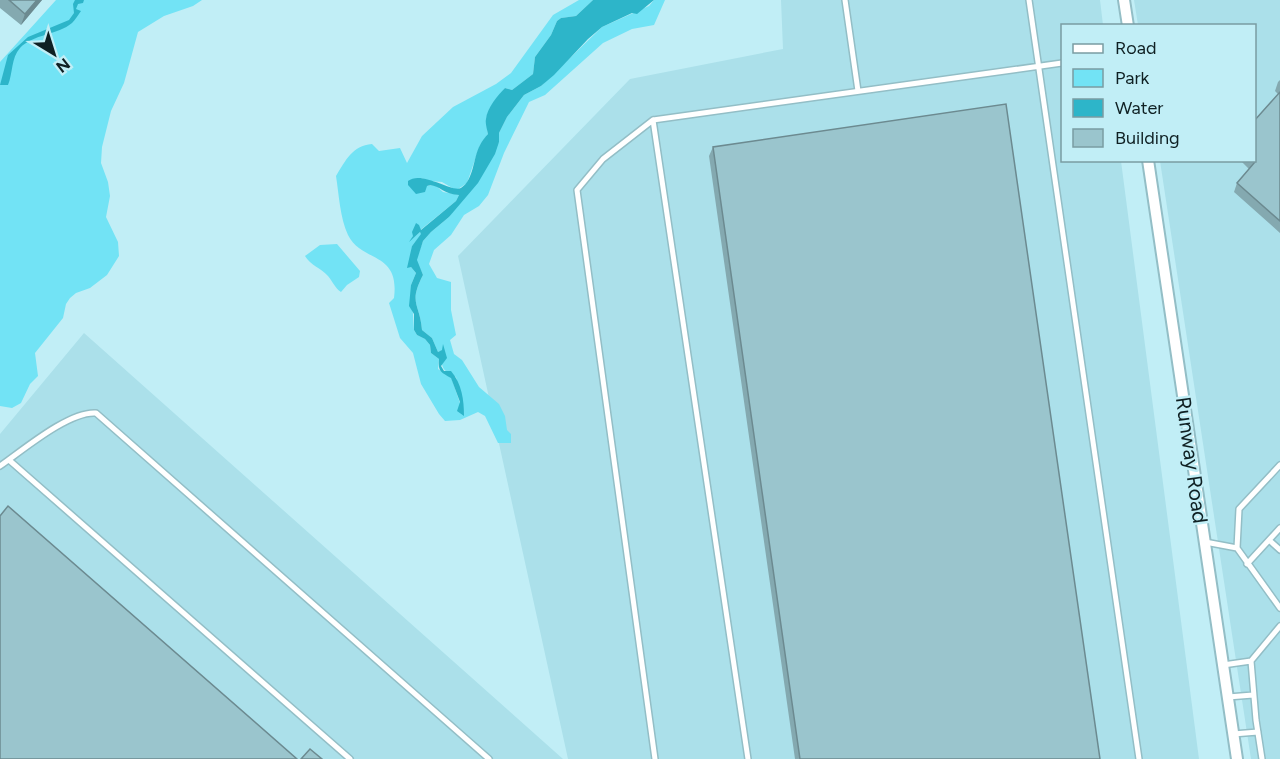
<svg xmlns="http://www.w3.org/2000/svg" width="1280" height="759" viewBox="0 0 1280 759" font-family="Figtree,sans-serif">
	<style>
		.built { fill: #abe0ea }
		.green { fill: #72e3f5 }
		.water { fill: #2db5c9 }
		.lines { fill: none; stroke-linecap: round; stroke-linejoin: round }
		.lane-casing { stroke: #93bec6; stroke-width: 8 }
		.street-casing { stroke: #93bec6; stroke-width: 14 }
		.lane { stroke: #fff; stroke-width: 5 }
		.street { stroke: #fff; stroke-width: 10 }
		.wall { fill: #84a9b0 }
		.shaded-wall { fill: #6c8a90 }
		.building { fill: #9ac5cd; stroke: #6c8a90; stroke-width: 1.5 }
		.labels { text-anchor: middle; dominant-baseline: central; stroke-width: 5; stroke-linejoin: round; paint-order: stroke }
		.street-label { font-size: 21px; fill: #0f2023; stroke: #c1eef6 }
	</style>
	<rect width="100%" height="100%" fill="#c1eef6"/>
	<path class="built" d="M 781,0 L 1100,0 L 1103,25 L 1062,26 L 1062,160 L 1121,161 L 1199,759 L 568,759 L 458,256 L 630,79 L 783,49 Z
		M 1134,0 L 1280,0 L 1280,759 L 1251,759 L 1160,161 L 1254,160 L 1254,26 L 1138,25 Z
		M 84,333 L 563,759 L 0,759 L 0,434 Z"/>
	<path class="green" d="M 56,0 L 202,0 L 193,6 L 164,16 L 138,32 L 124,83 L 111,111 L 102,147 L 101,163 L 108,182 L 110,196 L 106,217 L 118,242 L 119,256 L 107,275 L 90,288 L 76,293 L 70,298 L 66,304 L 63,318 L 35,353 L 38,376 L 30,384 L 21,403 L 12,408 L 0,406 L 0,62 Z
		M 579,0 L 593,0 L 576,16 L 561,18 L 557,21 L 551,35 L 535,57 L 533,74 L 512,90 L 505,88 C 492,107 483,109 488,134 L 480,145 L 467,183 L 458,189 L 454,189 L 442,182 L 430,181 L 421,178 L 426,186 L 435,185 L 443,192 L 459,195 L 456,201 L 413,236 L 412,239 L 420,232 L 422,234 L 412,246 L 411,267 L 416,273 L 411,285 L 414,330 L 417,335 L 425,339 L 430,345 L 431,353 L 439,359 L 438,369 L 451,377 L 464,415 L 456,377 C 440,369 441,367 443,350 L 438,352 L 432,338 L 422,330 C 420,303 408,304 423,275 L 416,260 L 423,241 L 431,232 L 449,217 L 499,142 L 499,133 L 507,117 L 524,95 L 541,86 L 602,27 L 649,6 L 654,0 L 665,0 L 654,25 L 632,29 L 603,43 L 545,95 L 529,102 L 504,153 L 488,195 L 479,206 L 464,215 L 451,235 L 434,250 L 429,264 L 437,278 L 451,282 L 451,310 L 456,335 L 450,340 L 454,354 L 462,360 L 479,387 L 499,404 L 505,416 L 507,430 L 511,434 L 511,443 L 498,443 L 485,416 L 478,412 L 460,420 L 445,421 L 439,414 L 421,384 L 413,353 L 400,338 L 389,303 L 394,298 C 400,251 362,263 348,235 C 340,218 339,195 336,176 C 346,160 352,146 372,144 L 379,151 L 400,148 L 407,163 L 422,136 L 453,107 L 496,84 L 511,73 L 553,15 Z
		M 337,244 L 360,271 L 359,277 L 347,285 L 341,292 C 335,288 333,282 328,276 C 321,268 310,265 305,256 L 320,245 Z"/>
	<path class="water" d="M 75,0 L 84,0 L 83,3 L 78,4 L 76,9 L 81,11 C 78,15 75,20 72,23 C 58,35 33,34 20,48 C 11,58 13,73 8,85 L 0,85 L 8,55 L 28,37 L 69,20 L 74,13 L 73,4 Z
		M 593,0 L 654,0 L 637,14 L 632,13 L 602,27 L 588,39 L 554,75 L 541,86 L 524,95 L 507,117 L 499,133 L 499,142 L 495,154 L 478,183 L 449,217 L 431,232 L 423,241 L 417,260 L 423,275 C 408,304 420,303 422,330 L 432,338 L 438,352 L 442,350 L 443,344 L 447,358 L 441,366 L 444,371 L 451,371 C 462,384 464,400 464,416 L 457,411 L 460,402 L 451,378 C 440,372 438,371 439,359 L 431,353 L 430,345 L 425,339 L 417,335 L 414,330 L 414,314 L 409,306 L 411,285 L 416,273 L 411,267 L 407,268 L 412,246 L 421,234 L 420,232 L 409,242 L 413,236 L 412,232 L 416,223 L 419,225 L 421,230 L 456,201 L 459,195 C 444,195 436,182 427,186 L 425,192 L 416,194 L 408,185 L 408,181 C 422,170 452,193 461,188 C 474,180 473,158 480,145 C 482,141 485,137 488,134 C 487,129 485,123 486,119 C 487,108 498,95 505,88 L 512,90 L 533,74 L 535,57 L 551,35 L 557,21 L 561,18 L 576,16 Z"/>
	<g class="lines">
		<g class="lane-casing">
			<path id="lane" d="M 845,0 L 858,91
				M 1029,0 L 1139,759
				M 653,120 L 603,159 L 577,190 L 655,759
				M 9,460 L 350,759
				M 0,466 C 23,450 69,411 96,413 L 489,759
				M 1269,540 L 1280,528
				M 1205,542 L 1237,548 L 1280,608
				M 1237,548 L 1239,509 L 1280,465
				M 1247,564 L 1269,540 L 1280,550
				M 1223,665 L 1251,661
				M 1228,697 L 1253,695
				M 1233,734 L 1258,732
				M 748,759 L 653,120 L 1062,63
				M 1262,759 L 1256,720 L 1251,661 L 1280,626"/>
		</g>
		<g class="street-casing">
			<path id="street" d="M 1124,0 L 1128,26
				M 1148,160 L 1237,759"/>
		</g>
		<use href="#lane" class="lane"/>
		<use href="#street" class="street"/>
	</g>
	<path class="wall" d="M 0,0 L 42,0 L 21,25 L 0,8 Z
		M 1280,80 L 1280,233 L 1234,192 L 1237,183 L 1249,169 L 1240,160 L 1254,160 L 1278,94 L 1275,91 L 1278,82 Z
		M 713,147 L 1100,759 L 795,759 L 709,156 Z"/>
	<path class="shaded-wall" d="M 37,0 L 42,0 L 21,25 L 25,14 Z"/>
	<path class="building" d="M 9,0 L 37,0 L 25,14 Z
		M 1280,92 L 1280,221 L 1237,183 L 1255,162 L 1254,160 L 1254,121 Z
		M 1006,104 L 1100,759 L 800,759 L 713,147 Z
		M 8,506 L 297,759 L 0,759 L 0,516 Z
		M 310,749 L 322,759 L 301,759 Z"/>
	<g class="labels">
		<g class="street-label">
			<text transform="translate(1192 460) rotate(82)">Runway Road</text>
		</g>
	</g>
	<rect x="1061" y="24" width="195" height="138" fill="#c1eef6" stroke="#7a9ca2" stroke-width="1.5"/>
	<rect x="1073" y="44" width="30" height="9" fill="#ffffff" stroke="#7a9ca2" stroke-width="1.5"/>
	<text x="1115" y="54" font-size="18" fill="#0f2023">Road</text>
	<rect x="1073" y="69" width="30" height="18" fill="#72e3f5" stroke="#7a9ca2" stroke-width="1.5"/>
	<text x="1115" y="84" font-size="18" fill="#0f2023">Park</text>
	<rect x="1073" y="99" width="30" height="18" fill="#2db5c9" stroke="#7a9ca2" stroke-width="1.5"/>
	<text x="1115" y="114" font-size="18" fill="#0f2023">Water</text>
	<rect x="1073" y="129" width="30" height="18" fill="#9ac5cd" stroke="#7a9ca2" stroke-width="1.5"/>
	<text x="1115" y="144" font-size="18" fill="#0f2023">Building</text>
	<g transform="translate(54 54) rotate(142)" stroke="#c1eef6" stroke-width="4.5" paint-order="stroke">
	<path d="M0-4.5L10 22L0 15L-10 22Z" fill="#0f2023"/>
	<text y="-9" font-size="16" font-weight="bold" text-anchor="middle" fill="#0f2023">N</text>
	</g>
</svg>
